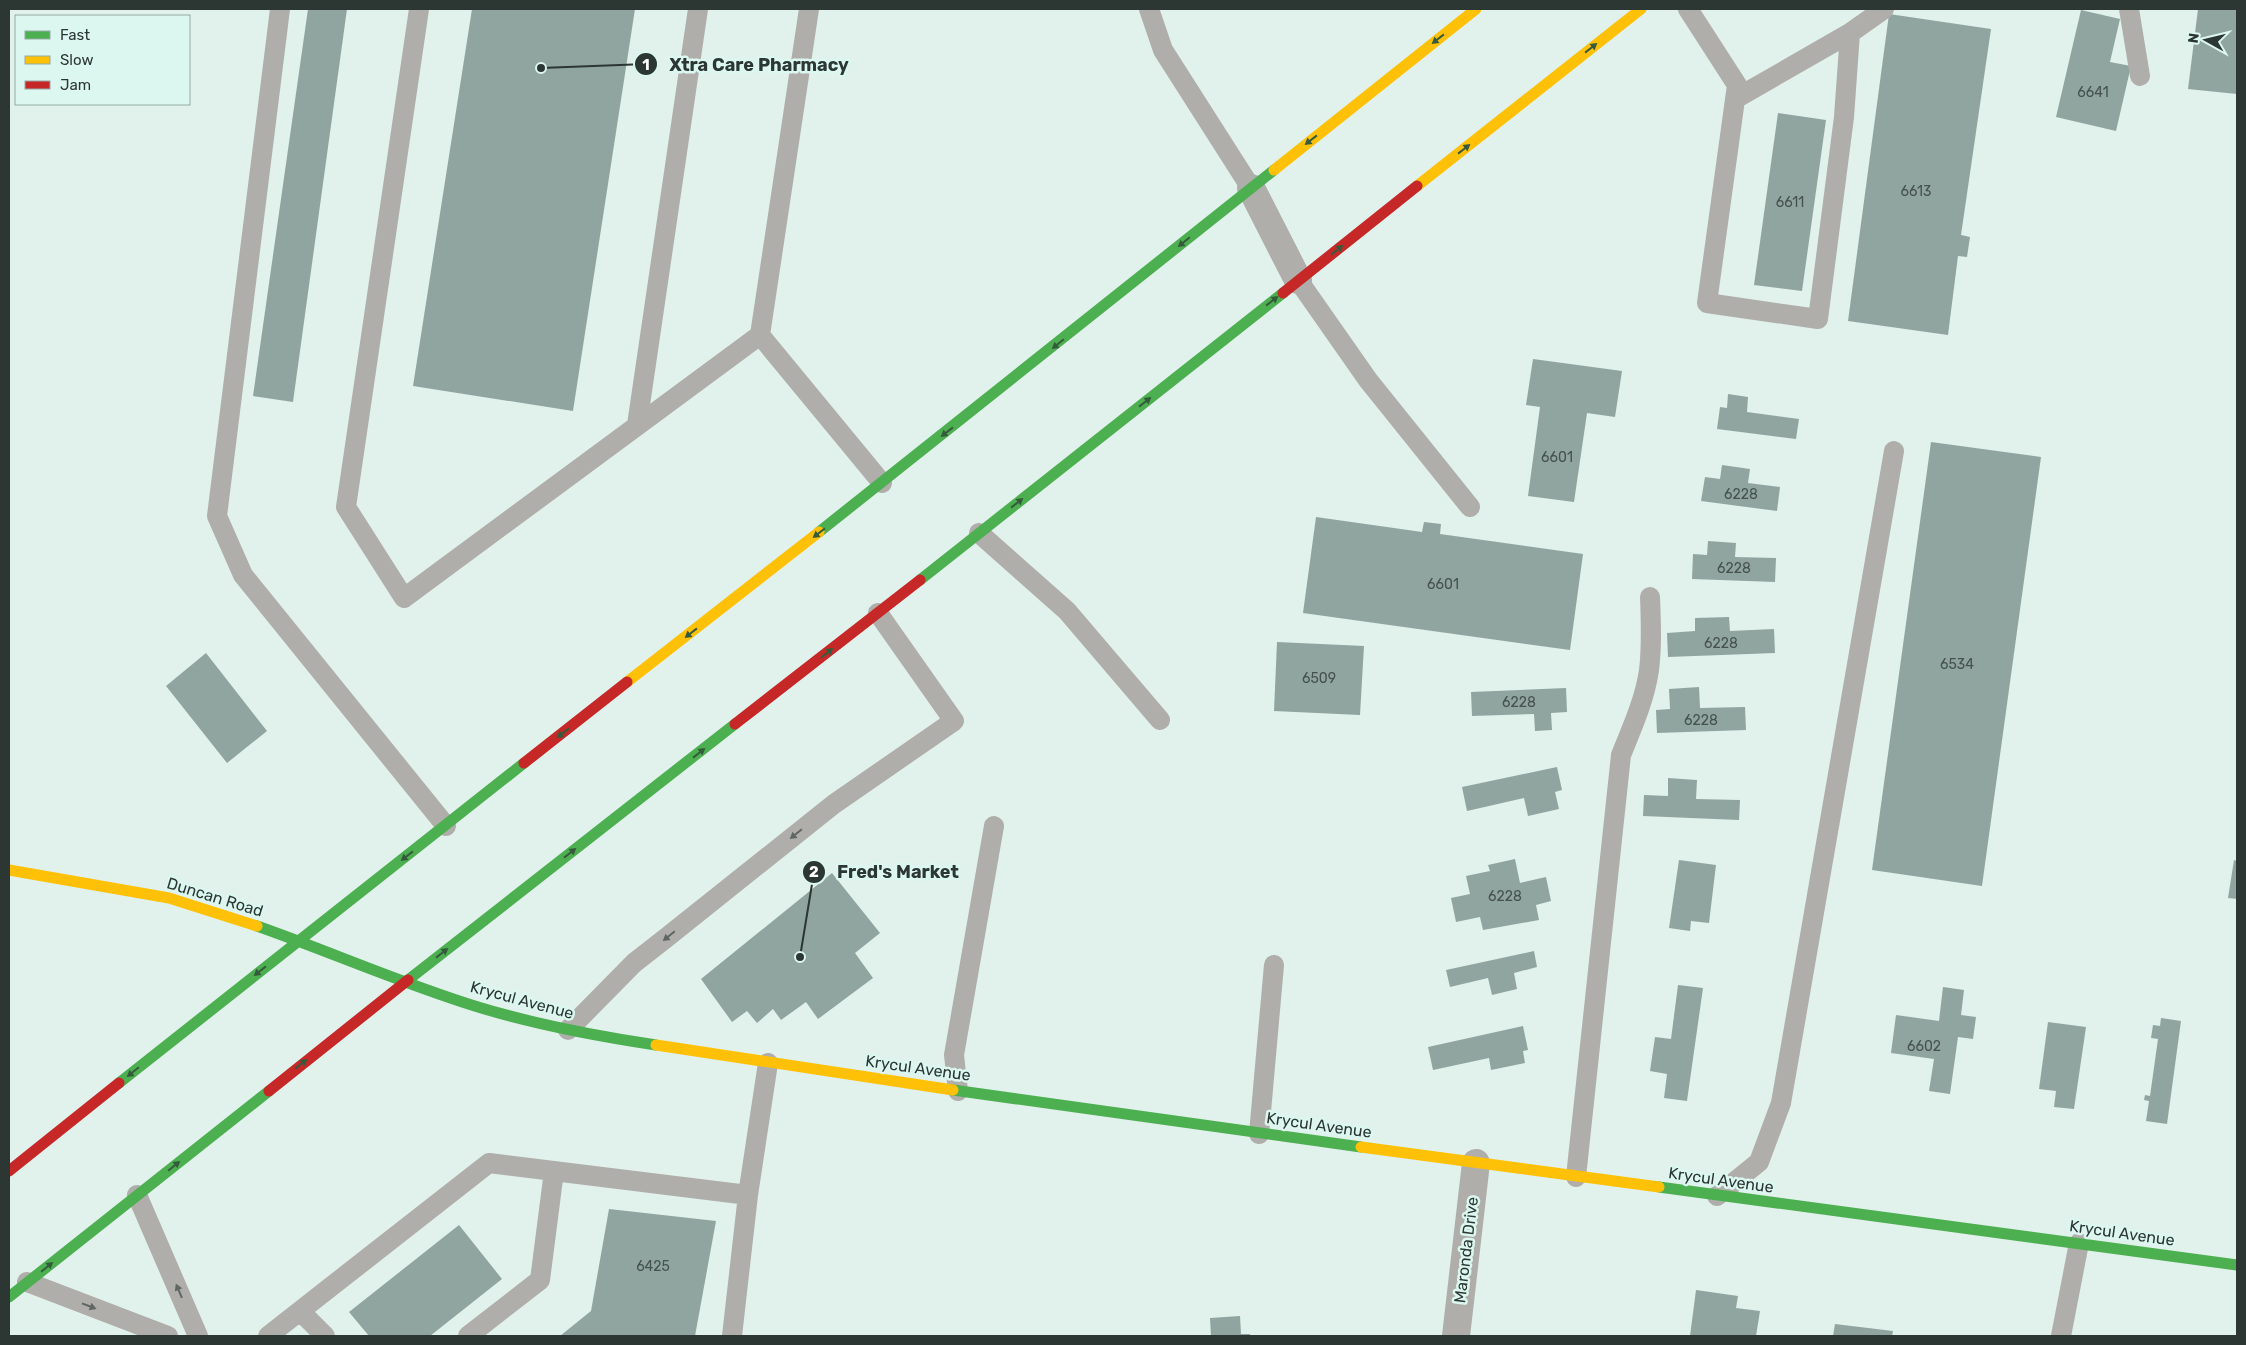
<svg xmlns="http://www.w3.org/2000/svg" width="2246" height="1345" viewBox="0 0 2246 1345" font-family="Rubik,sans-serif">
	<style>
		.building { fill: #91a5a0 }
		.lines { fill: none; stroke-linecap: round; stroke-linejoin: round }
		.lane { stroke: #afaeaa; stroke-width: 20 }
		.street { stroke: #afaeaa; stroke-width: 28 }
		.fast { stroke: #4caf50; stroke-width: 11 }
		.slow { stroke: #ffc107; stroke-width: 11 }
		.jam { stroke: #c62828; stroke-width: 11 }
		.oneway { fill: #365b3c }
		.oneway2 { fill: #606763 }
		.labels { text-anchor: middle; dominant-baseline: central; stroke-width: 5; stroke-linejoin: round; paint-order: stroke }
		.number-label { font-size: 14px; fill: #45524f }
		.street-label { font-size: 16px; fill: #2c3734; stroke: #dbf7ef }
		.leader { fill: none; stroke: #2c3734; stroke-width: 2 }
		.callout-dot { fill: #2c3734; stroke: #dbf7ef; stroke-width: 2 }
		.mark-label { font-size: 15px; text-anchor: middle; font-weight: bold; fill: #fff }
		.callout-label { font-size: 18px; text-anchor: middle; font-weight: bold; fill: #2c3734; stroke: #dbf7ef; stroke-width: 5; stroke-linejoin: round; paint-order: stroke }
	</style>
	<rect width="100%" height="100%" fill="#e1f1ec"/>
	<path class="building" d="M 308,9 L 347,9 L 293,402 L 253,396 Z
		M 472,9 L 635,9 L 573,411 L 413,386 Z
		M 2198,9 L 2237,9 L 2237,94 L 2188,89 Z
		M 2081,10 L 2120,19 L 2110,62 L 2131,66 L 2116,131 L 2056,117 Z
		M 1889,14 L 1991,29 L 1961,235 L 1970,237 L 1967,257 L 1958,256 L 1948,335 L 1848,321 Z
		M 1778,113 L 1826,120 L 1802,291 L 1754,285 Z
		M 1533,359 L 1622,371 L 1615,417 L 1587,413 L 1574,502 L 1528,496 L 1540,407 L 1526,405 Z
		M 1728,394 L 1748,397 L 1747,412 L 1799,419 L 1796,439 L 1717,429 L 1720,407 L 1727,408 Z
		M 1931,442 L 2041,457 L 1982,886 L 1872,870 Z
		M 1722,465 L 1750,469 L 1748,483 L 1780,487 L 1777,511 L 1701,501 L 1705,477 L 1720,479 Z
		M 1316,517 L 1422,532 L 1424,522 L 1441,524 L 1440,534 L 1583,554 L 1570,650 L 1303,613 Z
		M 1708,541 L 1736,543 L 1735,557 L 1776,558 L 1775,582 L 1692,579 L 1693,554 L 1707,555 Z
		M 1729,617 L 1730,631 L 1774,629 L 1775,653 L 1668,657 L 1667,633 L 1695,631 L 1695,618 Z
		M 1277,642 L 1364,646 L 1360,715 L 1274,711 Z
		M 206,653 L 267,731 L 227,763 L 166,686 Z
		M 1699,687 L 1700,708 L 1745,707 L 1746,730 L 1657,733 L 1656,710 L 1670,709 L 1669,689 Z
		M 1566,688 L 1567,712 L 1551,713 L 1552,730 L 1535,731 L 1534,714 L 1472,716 L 1471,692 Z
		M 1557,767 L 1562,790 L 1555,792 L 1559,809 L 1528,816 L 1524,798 L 1467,811 L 1462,787 Z
		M 1668,778 L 1697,780 L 1696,799 L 1740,800 L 1739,820 L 1643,816 L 1644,795 L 1668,796 Z
		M 1515,859 L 1520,883 L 1546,877 L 1551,901 L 1536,905 L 1539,920 L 1483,930 L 1480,917 L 1456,922 L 1451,898 L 1470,894 L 1466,876 L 1490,871 L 1488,865 Z
		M 1679,860 L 1716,865 L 1709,923 L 1691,921 L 1690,931 L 1669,928 Z
		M 2234,860 L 2237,861 L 2237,899 L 2228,898 Z
		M 832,873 L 880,933 L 855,953 L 873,978 L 818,1019 L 806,1002 L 781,1020 L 773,1009 L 757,1023 L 747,1011 L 732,1022 L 701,979 Z
		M 1534,951 L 1537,967 L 1514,973 L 1517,989 L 1492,995 L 1488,978 L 1450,987 L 1446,970 Z
		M 1678,985 L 1703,988 L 1687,1101 L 1664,1098 L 1667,1074 L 1650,1071 L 1655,1037 L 1671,1039 Z
		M 1943,987 L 1964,990 L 1961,1015 L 1976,1017 L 1973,1039 L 1958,1037 L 1950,1094 L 1929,1091 L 1934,1059 L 1891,1053 L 1896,1015 L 1939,1021 Z
		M 2161,1018 L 2181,1021 L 2167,1124 L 2146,1121 L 2149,1101 L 2144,1100 L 2145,1095 L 2150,1096 L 2158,1039 L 2151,1038 L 2153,1025 L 2160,1026 Z
		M 2048,1022 L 2086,1027 L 2074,1109 L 2054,1107 L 2056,1091 L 2039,1089 Z
		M 1523,1026 L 1528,1050 L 1523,1051 L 1525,1063 L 1491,1070 L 1489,1058 L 1433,1070 L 1428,1047 Z
		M 609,1209 L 716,1221 L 695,1336 L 560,1336 L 591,1311 Z
		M 459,1225 L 502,1279 L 430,1336 L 369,1336 L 349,1312 Z
		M 1696,1290 L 1738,1296 L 1736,1308 L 1760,1311 L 1756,1336 L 1690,1336 Z
		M 1240,1316 L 1241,1334 L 1250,1334 L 1250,1336 L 1211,1336 L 1210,1318 Z
		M 1835,1324 L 1893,1331 L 1892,1336 L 1833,1336 Z"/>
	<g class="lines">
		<path class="lane" d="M 280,9 L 217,516 L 243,575 L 446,826
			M 419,9 L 346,507 L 404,598 L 760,335 L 809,9
			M 1149,9 L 1163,50 L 1251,188
			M 1688,9 L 1737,85 L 1707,303 L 1818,319 L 1844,117 L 1850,33 L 1884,9
			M 2129,9 L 2140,76
			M 1735,99 L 1850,33
			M 1298,280 L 1368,380 L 1470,507
			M 760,335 L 882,483
			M 637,425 L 698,9
			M 979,533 L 1067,611 L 1160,720
			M 568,1030 L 634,963 L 666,938 L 834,804 L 954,721 L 878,613
			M 958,1091 L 954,1055 L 994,826
			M 1259,1134 L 1274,965
			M 1576,1177 L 1621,755 C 1632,728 1645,699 1649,670 C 1652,646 1651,622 1650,597
			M 137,1195 L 198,1336
			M 1717,1196 L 1759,1162 L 1781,1103 L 1894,451
			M 27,1282 L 168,1336
			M 300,1311 L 325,1336
			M 268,1336 L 489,1163 L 748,1195 L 768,1063
			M 468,1336 L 540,1280 L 554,1171
			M 732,1336 L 748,1195
			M 2061,1336 L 2079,1243"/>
		<path class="street" d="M 1251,188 L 1298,280
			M 1456,1336 L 1476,1163"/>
		<path class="fast" d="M 819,532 L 1274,170
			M 920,580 L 1283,293
			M 257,926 C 331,952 403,984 478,1007 C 537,1025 596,1036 656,1045
			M 408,980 L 735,724
			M 119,1083 L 524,763
			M 953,1090 L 1361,1147
			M 1659,1187 L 2237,1265
			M 9,1297 L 269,1091"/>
		<path class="slow" d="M 1274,170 L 1476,9
			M 1417,186 L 1641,9
			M 627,682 L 819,532
			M 9,870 L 169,898 L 257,926
			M 656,1045 L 953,1090
			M 1361,1147 L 1659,1187"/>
		<path class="jam" d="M 1283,293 L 1417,186
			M 735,724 L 920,580
			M 524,763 L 627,682
			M 269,1091 L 408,980
			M 9,1171 L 119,1083"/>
	</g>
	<defs><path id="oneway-solid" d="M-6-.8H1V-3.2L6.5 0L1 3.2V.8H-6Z" transform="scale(1.25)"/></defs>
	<g class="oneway">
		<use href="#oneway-solid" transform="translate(1438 39) rotate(142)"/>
		<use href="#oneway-solid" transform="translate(1591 48) rotate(-38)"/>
		<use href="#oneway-solid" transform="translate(1311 140) rotate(142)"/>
		<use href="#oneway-solid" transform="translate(1464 149) rotate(-38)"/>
		<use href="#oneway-solid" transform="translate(1184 242) rotate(141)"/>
		<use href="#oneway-solid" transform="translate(1337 250) rotate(-38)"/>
		<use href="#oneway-solid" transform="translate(1272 301) rotate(-38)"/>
		<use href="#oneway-solid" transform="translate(1058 344) rotate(141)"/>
		<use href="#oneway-solid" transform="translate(1145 402) rotate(-38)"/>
		<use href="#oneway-solid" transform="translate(947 432) rotate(142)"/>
		<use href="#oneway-solid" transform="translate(1017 503) rotate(-38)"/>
		<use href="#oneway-solid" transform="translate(819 533) rotate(142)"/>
		<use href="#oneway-solid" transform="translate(691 633) rotate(142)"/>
		<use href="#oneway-solid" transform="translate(827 653) rotate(-38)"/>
		<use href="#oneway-solid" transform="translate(563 733) rotate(142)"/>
		<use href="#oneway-solid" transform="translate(699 753) rotate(-38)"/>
		<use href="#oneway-solid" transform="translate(570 853) rotate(-38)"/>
		<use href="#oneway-solid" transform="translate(407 856) rotate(142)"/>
		<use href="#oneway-solid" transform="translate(442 953) rotate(-38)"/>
		<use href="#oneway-solid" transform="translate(260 971) rotate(142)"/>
		<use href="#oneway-solid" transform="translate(301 1064) rotate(-38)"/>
		<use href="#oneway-solid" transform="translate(133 1072) rotate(141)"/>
		<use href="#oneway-solid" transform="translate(174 1166) rotate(-39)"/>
		<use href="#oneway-solid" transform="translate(47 1267) rotate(-39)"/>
	</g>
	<g class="oneway2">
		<use href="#oneway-solid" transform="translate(796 834) rotate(141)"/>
		<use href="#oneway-solid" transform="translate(669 936) rotate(141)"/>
		<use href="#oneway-solid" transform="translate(179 1291) rotate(-113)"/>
		<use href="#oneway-solid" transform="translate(89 1306) rotate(21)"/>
	</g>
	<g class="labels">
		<g class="number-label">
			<text x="2093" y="92">6641</text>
			<text x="1916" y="191">6613</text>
			<text x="1790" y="202">6611</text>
			<text x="1557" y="457">6601</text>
			<text x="1741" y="494">6228</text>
			<text x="1734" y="568">6228</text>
			<text x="1443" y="584">6601</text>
			<text x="1721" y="643">6228</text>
			<text x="1957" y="664">6534</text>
			<text x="1319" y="678">6509</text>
			<text x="1519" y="702">6228</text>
			<text x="1701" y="720">6228</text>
			<text x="1505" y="896">6228</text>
			<text x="1924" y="1046">6602</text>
			<text x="653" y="1266">6425</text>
		</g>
		<g class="street-label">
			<text transform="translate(215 897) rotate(17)">Duncan Road</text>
			<text transform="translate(522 1000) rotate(15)">Krycul Avenue</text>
			<text transform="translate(918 1068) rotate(8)">Krycul Avenue</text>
			<text transform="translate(1319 1125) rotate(8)">Krycul Avenue</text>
			<text transform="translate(1721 1180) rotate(8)">Krycul Avenue</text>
			<text transform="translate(2122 1233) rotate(8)">Krycul Avenue</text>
			<text transform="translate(1466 1250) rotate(-83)">Maronda Drive</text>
		</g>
	</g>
	<path class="leader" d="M541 68L646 64M800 957L814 872"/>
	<g class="callout-dot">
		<circle cx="541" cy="68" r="5"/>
		<circle cx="800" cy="957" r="5"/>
		<circle cx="646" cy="64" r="12"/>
		<circle cx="814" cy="872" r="12"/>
	</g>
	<g class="mark-label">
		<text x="646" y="70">1</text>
		<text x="814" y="877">2</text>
	</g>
	<g class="callout-label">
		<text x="759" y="71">Xtra Care Pharmacy</text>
		<text x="898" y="878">Fred's Market</text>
	</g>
	<rect width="2246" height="1345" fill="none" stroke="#2c3734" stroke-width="20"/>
	<rect x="15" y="15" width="175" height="90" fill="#dbf7ef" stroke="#95aaa4"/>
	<rect x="25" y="31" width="25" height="8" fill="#4caf50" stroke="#95aaa4"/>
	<text x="60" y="40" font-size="15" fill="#2c3734">Fast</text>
	<rect x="25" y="56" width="25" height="8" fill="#ffc107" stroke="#95aaa4"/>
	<text x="60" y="65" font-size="15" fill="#2c3734">Slow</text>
	<rect x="25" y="81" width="25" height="8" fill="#c62828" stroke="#95aaa4"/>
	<text x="60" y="90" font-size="15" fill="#2c3734">Jam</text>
	<g transform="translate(2206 40) rotate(278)" stroke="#dbf7ef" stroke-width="4" paint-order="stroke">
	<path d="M0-4L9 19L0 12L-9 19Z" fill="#2c3734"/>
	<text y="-8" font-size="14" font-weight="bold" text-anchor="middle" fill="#2c3734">N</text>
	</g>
</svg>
